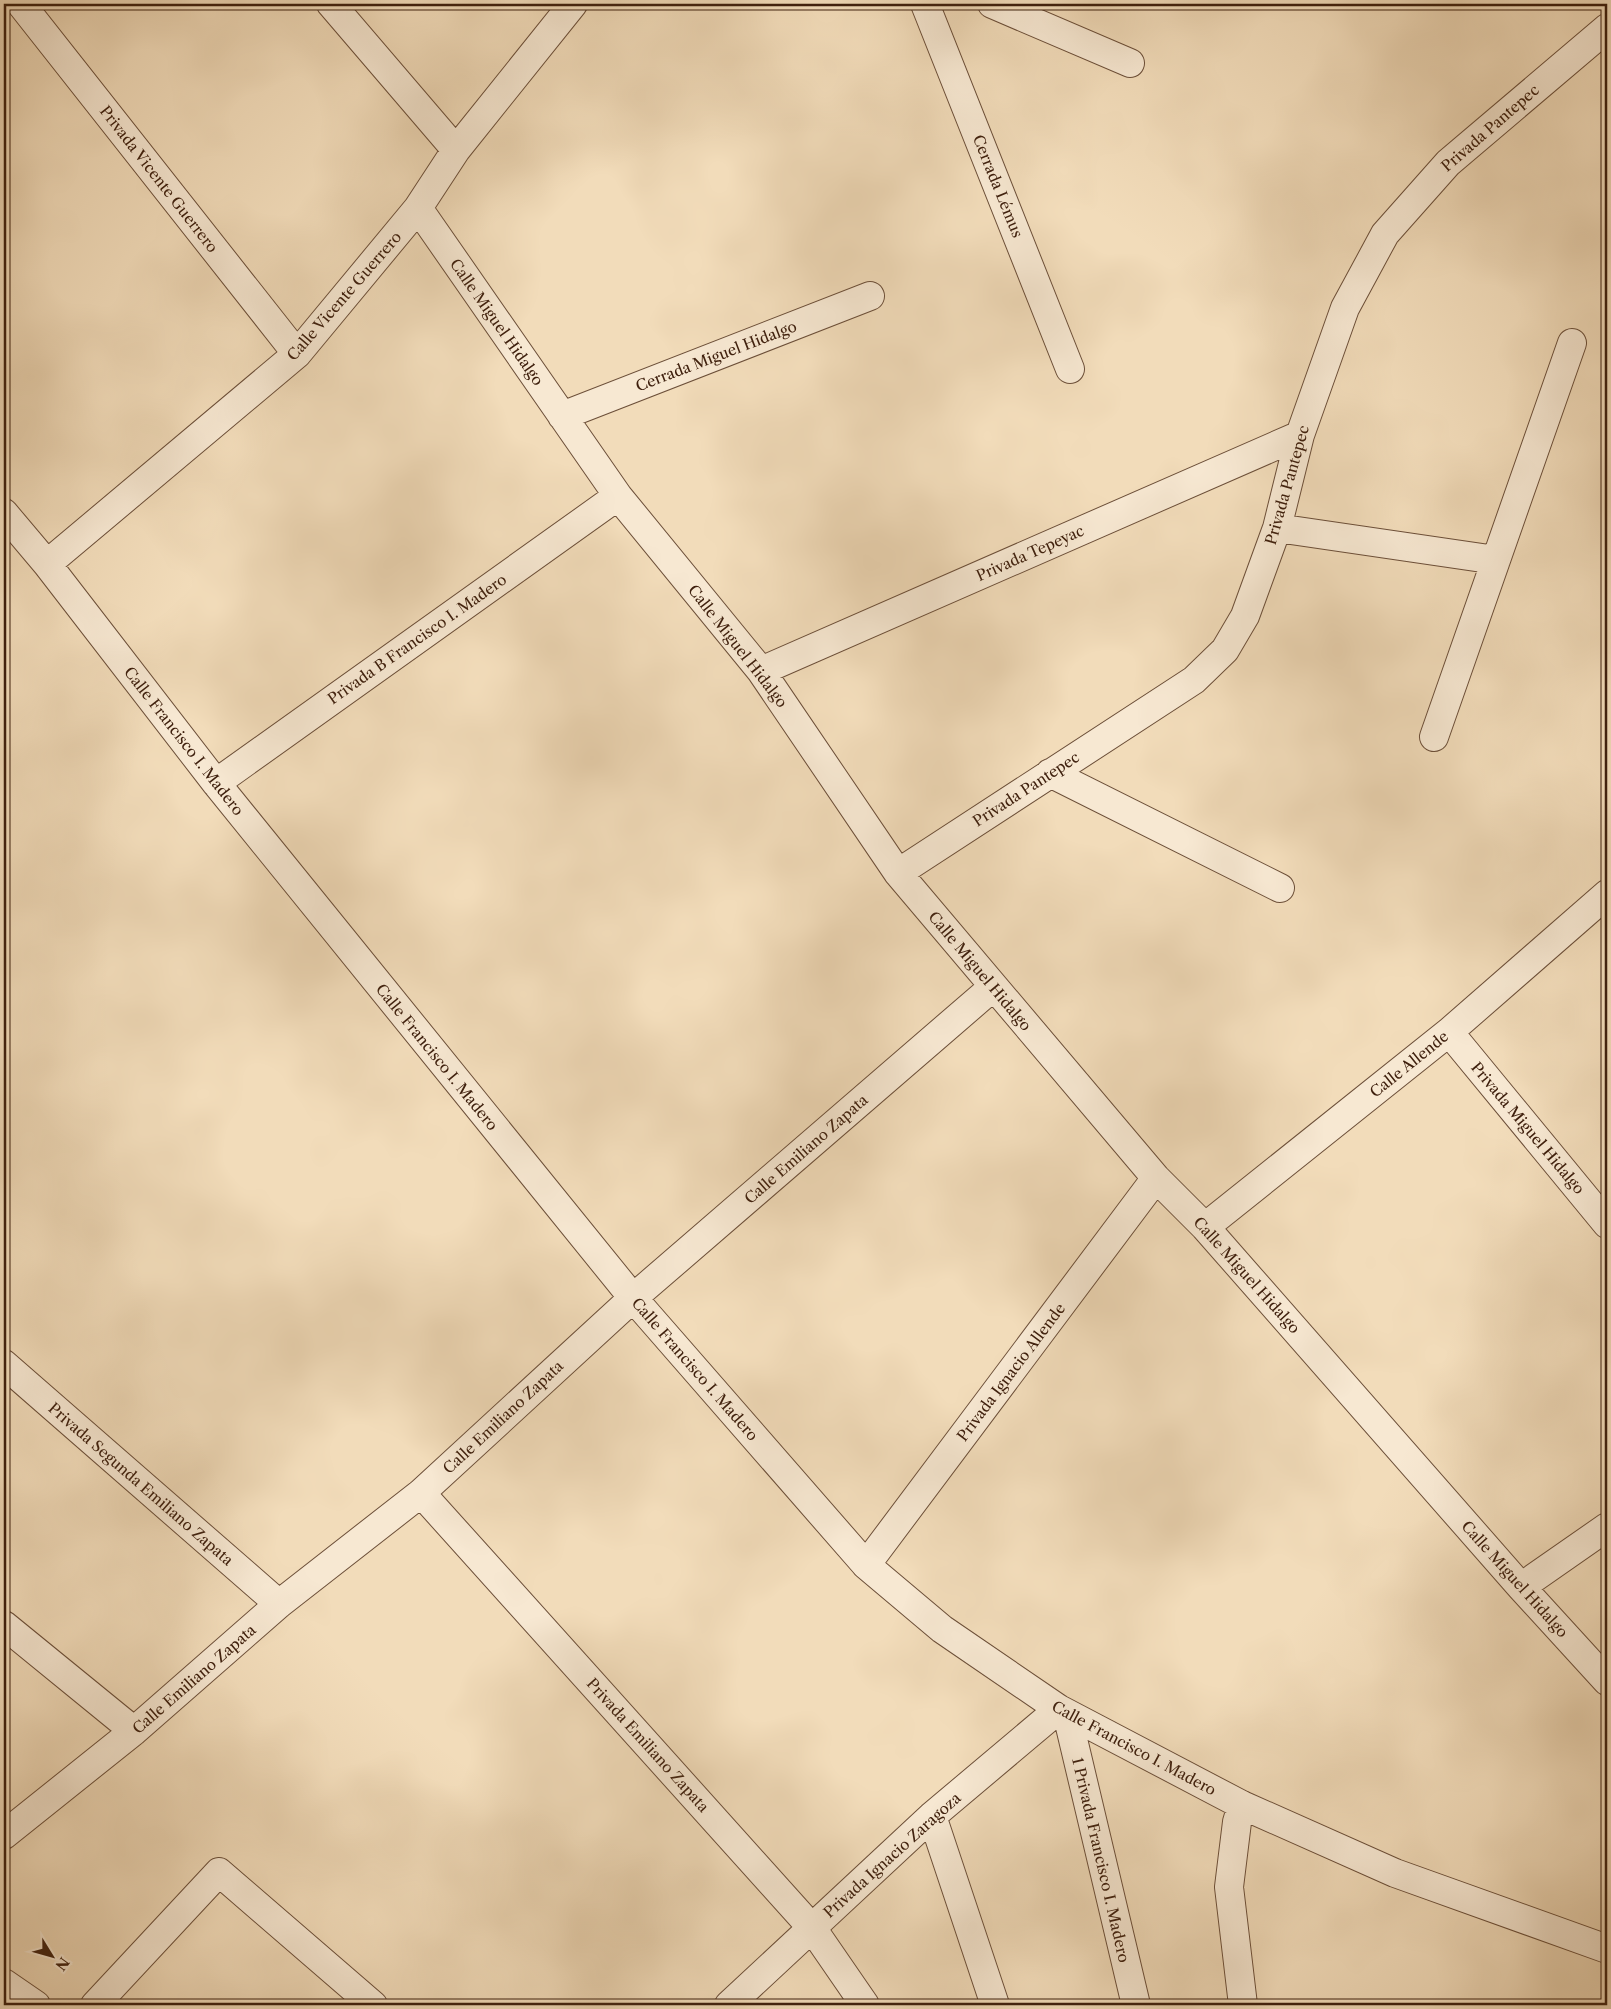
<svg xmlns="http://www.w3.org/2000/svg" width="1611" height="2009" viewBox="0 0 1611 2009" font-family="'Libre Caslon Text',serif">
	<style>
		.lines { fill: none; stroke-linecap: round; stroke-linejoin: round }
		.minor-casing { stroke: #6c4f39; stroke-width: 30 }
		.minor { stroke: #f7e8d2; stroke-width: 28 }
		.labels { text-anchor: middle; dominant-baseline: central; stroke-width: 4; stroke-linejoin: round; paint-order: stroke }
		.street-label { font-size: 15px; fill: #3f200e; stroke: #f7e8d2 }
	</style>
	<rect width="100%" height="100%" fill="#f2dcba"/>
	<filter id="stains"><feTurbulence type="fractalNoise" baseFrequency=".004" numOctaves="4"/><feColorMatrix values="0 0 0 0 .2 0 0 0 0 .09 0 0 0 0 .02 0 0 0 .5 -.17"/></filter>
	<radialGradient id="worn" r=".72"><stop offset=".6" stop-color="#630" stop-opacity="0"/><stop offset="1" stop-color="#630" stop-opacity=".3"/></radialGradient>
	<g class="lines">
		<g class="minor-casing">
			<path id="minor" d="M 21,4 L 297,354
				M 331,4 L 456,150
				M 925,4 L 1070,369
				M 992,4 L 1130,63
				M 418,208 L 618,496 L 761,671 L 898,873 L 1156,1178 L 1205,1227 L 1521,1587 L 1607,1681
				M 562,416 L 870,296
				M 4,513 L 47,564 L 216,783 L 633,1298 L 866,1565 L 942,1629 L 1059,1709 L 1242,1805 L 1395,1873 L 1607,1949
				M 1277,528 L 1496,560
				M 47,564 L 297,354 L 418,208 L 456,150 L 573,4
				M 761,671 L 1300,435
				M 1434,737 L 1572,343
				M 1050,773 L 1280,888
				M 216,783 L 618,496
				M 898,873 L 1194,680 L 1225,650 L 1245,616 L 1277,528 L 1300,435 L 1345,308 L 1385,234 L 1448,163 L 1607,28
				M 1449,1032 L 1607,1224
				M 1205,1227 L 1449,1032 L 1607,894
				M 4,1364 L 279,1604
				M 421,1493 L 812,1928 L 865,2005
				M 866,1565 L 1156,1178
				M 1521,1587 L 1607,1527
				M 4,1625 L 134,1731
				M 1067,1714 L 1136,2005
				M 1242,1805 L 1237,1822 L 1229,1887 L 1243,2005
				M 932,1816 L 995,2005
				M 4,1835 L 134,1731 L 279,1604 L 421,1493 L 633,1298 L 993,987
				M 4,1983 L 36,2005
				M 95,2005 L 219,1872 L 373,2005
				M 729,2005 L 932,1816 L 1059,1709"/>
		</g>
		<use href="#minor" class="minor"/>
	</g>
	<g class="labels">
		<g class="street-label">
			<text transform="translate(1490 128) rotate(-41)">Privada Pantepec</text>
			<text transform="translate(159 179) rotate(52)">Privada Vicente Guerrero</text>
			<text transform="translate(998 186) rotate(68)">Cerrada Lémus</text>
			<text transform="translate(344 296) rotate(-49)">Calle Vicente Guerrero</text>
			<text transform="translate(497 322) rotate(55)">Calle Miguel Hidalgo</text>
			<text transform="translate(716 356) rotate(-21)">Cerrada Miguel Hidalgo</text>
			<text transform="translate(1287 485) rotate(-74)">Privada Pantepec</text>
			<text transform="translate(1030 553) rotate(-24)">Privada Tepeyac</text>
			<text transform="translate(417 639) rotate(-35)">Privada B Francisco I. Madero</text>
			<text transform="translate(738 646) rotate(52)">Calle Miguel Hidalgo</text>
			<text transform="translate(184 741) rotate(52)">Calle Francisco I. Madero</text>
			<text transform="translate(1026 789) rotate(-33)">Privada Pantepec</text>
			<text transform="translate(980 971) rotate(50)">Calle Miguel Hidalgo</text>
			<text transform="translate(437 1057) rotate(51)">Calle Francisco I. Madero</text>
			<text transform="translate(1409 1064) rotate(-39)">Calle Allende</text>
			<text transform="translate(1528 1128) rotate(50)">Privada Miguel Hidalgo</text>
			<text transform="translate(806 1149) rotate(-41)">Calle Emiliano Zapata</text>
			<text transform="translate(1247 1275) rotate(48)">Calle Miguel Hidalgo</text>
			<text transform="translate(695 1369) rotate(49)">Calle Francisco I. Madero</text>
			<text transform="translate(1011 1372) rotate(-53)">Privada Ignacio Allende</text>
			<text transform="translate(503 1417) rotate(-43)">Calle Emiliano Zapata</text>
			<text transform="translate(141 1484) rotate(41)">Privada Segunda Emiliano Zapata</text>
			<text transform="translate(1515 1579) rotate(48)">Calle Miguel Hidalgo</text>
			<text transform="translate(194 1679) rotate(-41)">Calle Emiliano Zapata</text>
			<text transform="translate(648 1745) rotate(48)">Privada Emiliano Zapata</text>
			<text transform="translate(1134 1748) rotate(28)">Calle Francisco I. Madero</text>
			<text transform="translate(892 1855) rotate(-42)">Privada Ignacio Zaragoza</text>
			<text transform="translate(1101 1860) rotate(77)">1 Privada Francisco I. Madero</text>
		</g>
	</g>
	<rect width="1611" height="2009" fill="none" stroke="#f2dcba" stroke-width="20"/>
	<rect x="5" y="5" width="1601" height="1999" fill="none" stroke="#3f200e" stroke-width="2.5"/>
	<rect x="10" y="10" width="1591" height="1989" fill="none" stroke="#3f200e"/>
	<g transform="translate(52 1956) rotate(127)" stroke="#f7e8d2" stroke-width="4" paint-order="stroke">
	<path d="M0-4L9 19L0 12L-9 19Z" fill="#3f200e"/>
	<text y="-8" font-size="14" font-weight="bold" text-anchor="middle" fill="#3f200e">N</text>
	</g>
	<rect width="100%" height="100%" filter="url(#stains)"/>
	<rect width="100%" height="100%" fill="url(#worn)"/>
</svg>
